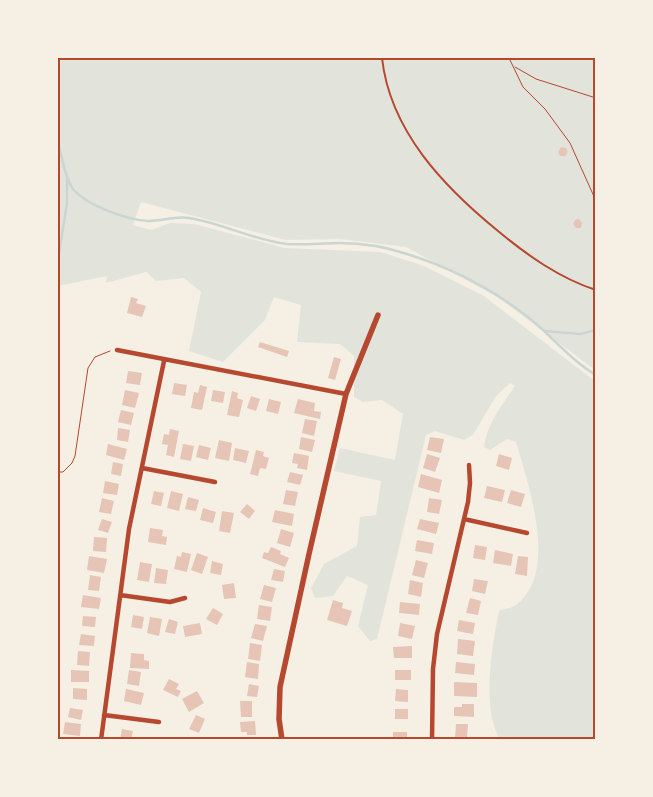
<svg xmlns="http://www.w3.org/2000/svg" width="653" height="797" viewBox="0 0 653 797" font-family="'Noto Sans',sans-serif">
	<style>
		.green { fill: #e2e4dc }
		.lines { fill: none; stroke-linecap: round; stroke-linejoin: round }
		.stream { stroke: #c9d6d2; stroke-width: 2.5 }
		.building { fill: #e6c5b7 }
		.path { stroke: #b5482f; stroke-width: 1 }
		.service { stroke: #b5482f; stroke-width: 2 }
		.minor { stroke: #b5482f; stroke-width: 4.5 }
		.tertiary { stroke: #b5482f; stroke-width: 5.5 }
		.neatline { fill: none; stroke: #b5482f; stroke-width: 2 }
	</style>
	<rect width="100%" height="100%" fill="#f6efe4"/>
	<path class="green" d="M 58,58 L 595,58 L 595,370 L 499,298 L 406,247 L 340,239 L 286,240 L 141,202 L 133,225 L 151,230 L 170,223 L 194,224 L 285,248 L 381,252 L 424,266 L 484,296 L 595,381 L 595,739 L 500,739 C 481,708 492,645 499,611 C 505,609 513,608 517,604 C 559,571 528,484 516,442 L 507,439 L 490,450 L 484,447 C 487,423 502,405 515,386 L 510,383 L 496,396 L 473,435 L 464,440 L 435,431 L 426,435 L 377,639 L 370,641 L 358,626 L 368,585 L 347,576 L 333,596 L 315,598 L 311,588 L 324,564 L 357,546 L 360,517 L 376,515 L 381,481 L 334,471 L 340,448 L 395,460 L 403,414 L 382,400 L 363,402 L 354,397 L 354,356 L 340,344 L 297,342 L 301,305 L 274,297 L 265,320 L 223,362 L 189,351 L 201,292 L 184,278 L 156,281 L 146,272 L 106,283 L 107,276 L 58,286 Z"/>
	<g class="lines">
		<path class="stream" d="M 58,142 C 62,156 64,176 73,189 C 86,205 127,220 148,221 C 162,221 174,216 189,218 C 222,223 253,240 287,244 C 305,245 322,243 340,243 C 362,243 386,247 407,254 C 452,268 496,291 533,321 C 554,339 572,361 596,375
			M 58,260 L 67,203 L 67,175
			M 544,331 L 580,334 L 596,330
			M 58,338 L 58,381"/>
	</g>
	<path class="building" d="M 561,147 L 566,148 L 568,152 L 565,156 L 560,156 L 558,152 Z
		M 579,219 L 582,223 L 581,228 L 576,228 L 573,224 L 575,220 Z
		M 131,297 L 138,299 L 136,303 L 146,306 L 142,317 L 127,313 Z
		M 260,342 L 289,351 L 287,357 L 258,347 Z
		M 334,357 L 341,359 L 335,380 L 328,378 Z
		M 128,371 L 142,373 L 140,385 L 126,383 Z
		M 174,383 L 187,385 L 185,396 L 172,394 Z
		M 200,385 L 207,387 L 202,410 L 191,408 L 194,392 L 198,393 Z
		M 125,390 L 139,393 L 135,408 L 122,405 Z
		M 213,390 L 225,392 L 223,403 L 211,401 Z
		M 232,391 L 238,393 L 237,398 L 243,400 L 239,417 L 227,415 Z
		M 251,396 L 260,399 L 256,411 L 247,408 Z
		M 269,399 L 281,402 L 278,414 L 266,411 Z
		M 298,399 L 315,403 L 314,411 L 321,412 L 320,419 L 294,413 Z
		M 121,410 L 134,413 L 131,425 L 118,422 Z
		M 305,419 L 317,421 L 314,436 L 302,433 Z
		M 118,428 L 130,430 L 128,442 L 117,440 Z
		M 170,429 L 179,431 L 174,457 L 166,455 L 168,445 L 162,444 L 164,434 L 169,435 Z
		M 301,437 L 315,440 L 312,452 L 299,449 Z
		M 430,437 L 444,439 L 441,453 L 427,450 Z
		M 219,440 L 232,443 L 229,461 L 215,458 Z
		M 108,444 L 127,449 L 124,460 L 106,455 Z
		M 183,444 L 194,446 L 191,461 L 180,459 Z
		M 199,445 L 211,448 L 208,460 L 196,457 Z
		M 235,448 L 249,451 L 246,463 L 233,460 Z
		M 256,450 L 264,452 L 263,456 L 269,458 L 266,469 L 260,468 L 258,476 L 250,474 Z
		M 294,453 L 309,456 L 307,470 L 297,468 L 298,464 L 292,463 Z
		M 427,454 L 440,458 L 435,472 L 423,468 Z
		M 499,454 L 512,458 L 509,470 L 496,466 Z
		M 113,462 L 123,464 L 121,476 L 111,474 Z
		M 290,472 L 303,475 L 300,485 L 287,482 Z
		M 421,474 L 442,480 L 439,493 L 418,487 Z
		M 105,481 L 119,484 L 117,495 L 103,493 Z
		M 487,486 L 505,490 L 502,502 L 484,498 Z
		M 286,490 L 298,492 L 295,506 L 283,504 Z
		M 511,490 L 525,494 L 521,507 L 507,503 Z
		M 154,491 L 164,493 L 161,506 L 151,504 Z
		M 171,491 L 183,494 L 179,511 L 167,508 Z
		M 188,497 L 199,500 L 196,511 L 185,509 Z
		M 102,498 L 114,501 L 111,514 L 99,512 Z
		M 429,498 L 442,500 L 439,514 L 427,512 Z
		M 247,504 L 255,511 L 249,519 L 240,512 Z
		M 203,508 L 216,512 L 213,523 L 200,520 Z
		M 275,510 L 294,514 L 292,526 L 272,522 Z
		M 222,511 L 234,513 L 230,533 L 219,531 Z
		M 102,519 L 112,522 L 108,533 L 98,530 Z
		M 420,519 L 439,523 L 436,534 L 417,529 Z
		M 150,528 L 163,530 L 162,536 L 167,537 L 166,545 L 148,542 Z
		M 281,529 L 294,533 L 290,547 L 277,543 Z
		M 94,537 L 107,538 L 106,552 L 93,551 Z
		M 417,540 L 434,543 L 432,554 L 415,551 Z
		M 475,545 L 487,547 L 485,560 L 473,558 Z
		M 271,547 L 281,551 L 280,554 L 289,558 L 285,567 L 262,558 L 264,552 L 268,553 Z
		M 495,550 L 513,554 L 511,566 L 493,563 Z
		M 182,552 L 191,554 L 187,572 L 174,569 L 177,556 L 181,557 Z
		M 197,553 L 208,557 L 202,574 L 191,570 Z
		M 89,556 L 107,559 L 104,573 L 87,570 Z
		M 518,556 L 528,557 L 527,576 L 515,574 Z
		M 416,560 L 428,563 L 424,578 L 412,575 Z
		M 212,561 L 223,564 L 221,575 L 210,573 Z
		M 140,562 L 152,564 L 149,582 L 137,580 Z
		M 156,568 L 168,570 L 166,584 L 154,583 Z
		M 274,569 L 285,571 L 283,582 L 271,580 Z
		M 90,575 L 101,577 L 99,591 L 88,590 Z
		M 474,579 L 488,581 L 485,594 L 472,591 Z
		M 410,580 L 423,583 L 421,597 L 408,594 Z
		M 234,583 L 236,598 L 224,599 L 222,585 Z
		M 264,585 L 276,588 L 272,602 L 260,599 Z
		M 83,595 L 101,598 L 99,609 L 81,607 Z
		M 470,598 L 481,601 L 478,615 L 466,613 Z
		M 333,600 L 343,603 L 342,608 L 352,611 L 347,626 L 327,620 Z
		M 400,602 L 420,604 L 419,615 L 399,613 Z
		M 259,605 L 272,607 L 270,621 L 257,619 Z
		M 213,608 L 223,614 L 217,625 L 206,619 Z
		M 133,615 L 144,617 L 142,629 L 131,627 Z
		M 83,616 L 96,617 L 95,627 L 82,626 Z
		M 150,617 L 162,619 L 159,636 L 147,633 Z
		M 169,619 L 178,622 L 175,634 L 165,632 Z
		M 459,620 L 475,623 L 473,634 L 457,631 Z
		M 200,623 L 202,634 L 185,637 L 183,626 Z
		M 400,623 L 415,626 L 412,639 L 398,636 Z
		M 255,624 L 267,626 L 263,641 L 251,638 Z
		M 81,634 L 95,636 L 94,646 L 79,645 Z
		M 458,639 L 475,641 L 473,656 L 457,654 Z
		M 250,643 L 262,645 L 260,661 L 248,659 Z
		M 412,646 L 412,658 L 394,658 L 393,647 Z
		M 78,651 L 90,652 L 89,666 L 77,665 Z
		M 131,653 L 144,654 L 144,660 L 149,661 L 149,669 L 130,668 Z
		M 247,662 L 259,664 L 258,679 L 245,677 Z
		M 456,662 L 475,664 L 474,675 L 455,673 Z
		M 71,670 L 89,671 L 89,682 L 71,682 Z
		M 129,670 L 141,672 L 139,686 L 127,684 Z
		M 395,670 L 411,670 L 411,680 L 395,680 Z
		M 169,679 L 179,684 L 176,689 L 181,691 L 178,697 L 163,690 Z
		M 454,682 L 477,683 L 477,697 L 454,696 Z
		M 249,684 L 259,686 L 257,697 L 247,696 Z
		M 73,688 L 87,689 L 87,700 L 73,699 Z
		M 126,689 L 144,693 L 141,705 L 124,701 Z
		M 396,689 L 408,690 L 408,702 L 395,701 Z
		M 197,691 L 204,703 L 189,712 L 182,699 Z
		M 240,701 L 252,701 L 252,717 L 241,717 Z
		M 462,704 L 474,704 L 474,717 L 454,716 L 454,707 L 462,707 Z
		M 70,708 L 83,710 L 81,720 L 68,717 Z
		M 395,709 L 408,709 L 408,719 L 395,719 Z
		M 196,715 L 205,719 L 199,733 L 189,729 Z
		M 255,721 L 256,735 L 247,735 L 247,732 L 241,732 L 240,722 Z
		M 65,722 L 81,724 L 80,736 L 63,734 Z
		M 456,724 L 468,724 L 467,738 L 455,738 Z
		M 122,729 L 133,731 L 131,740 L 120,740 Z
		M 393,732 L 407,732 L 407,740 L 393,740 Z"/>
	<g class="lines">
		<path class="path" d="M 509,58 L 523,87 L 545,109 L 570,143 L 596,201
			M 515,67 L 536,79 L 596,98
			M 58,472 L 63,472 L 72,463 L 75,456 L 88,368 L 95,357 L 110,351"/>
		<path class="service" d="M 382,58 C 390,131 444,187 498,231 C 527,255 559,278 596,290"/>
		<path class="minor" d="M 117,350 L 346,394
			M 142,468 L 215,482
			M 464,519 L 527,533
			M 120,595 L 170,602 L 185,598
			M 104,715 L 159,722
			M 101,740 L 129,529 L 164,361
			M 432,740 L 433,669 L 437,634 L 468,502 L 470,483 L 469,465"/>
		<path class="tertiary" d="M 282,740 L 279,719 L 280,687 L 309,554 L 346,394 L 378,315"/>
	</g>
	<rect width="653" height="797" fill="none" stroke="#f6efe4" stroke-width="118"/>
	<rect x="59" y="59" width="535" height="679" class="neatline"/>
</svg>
